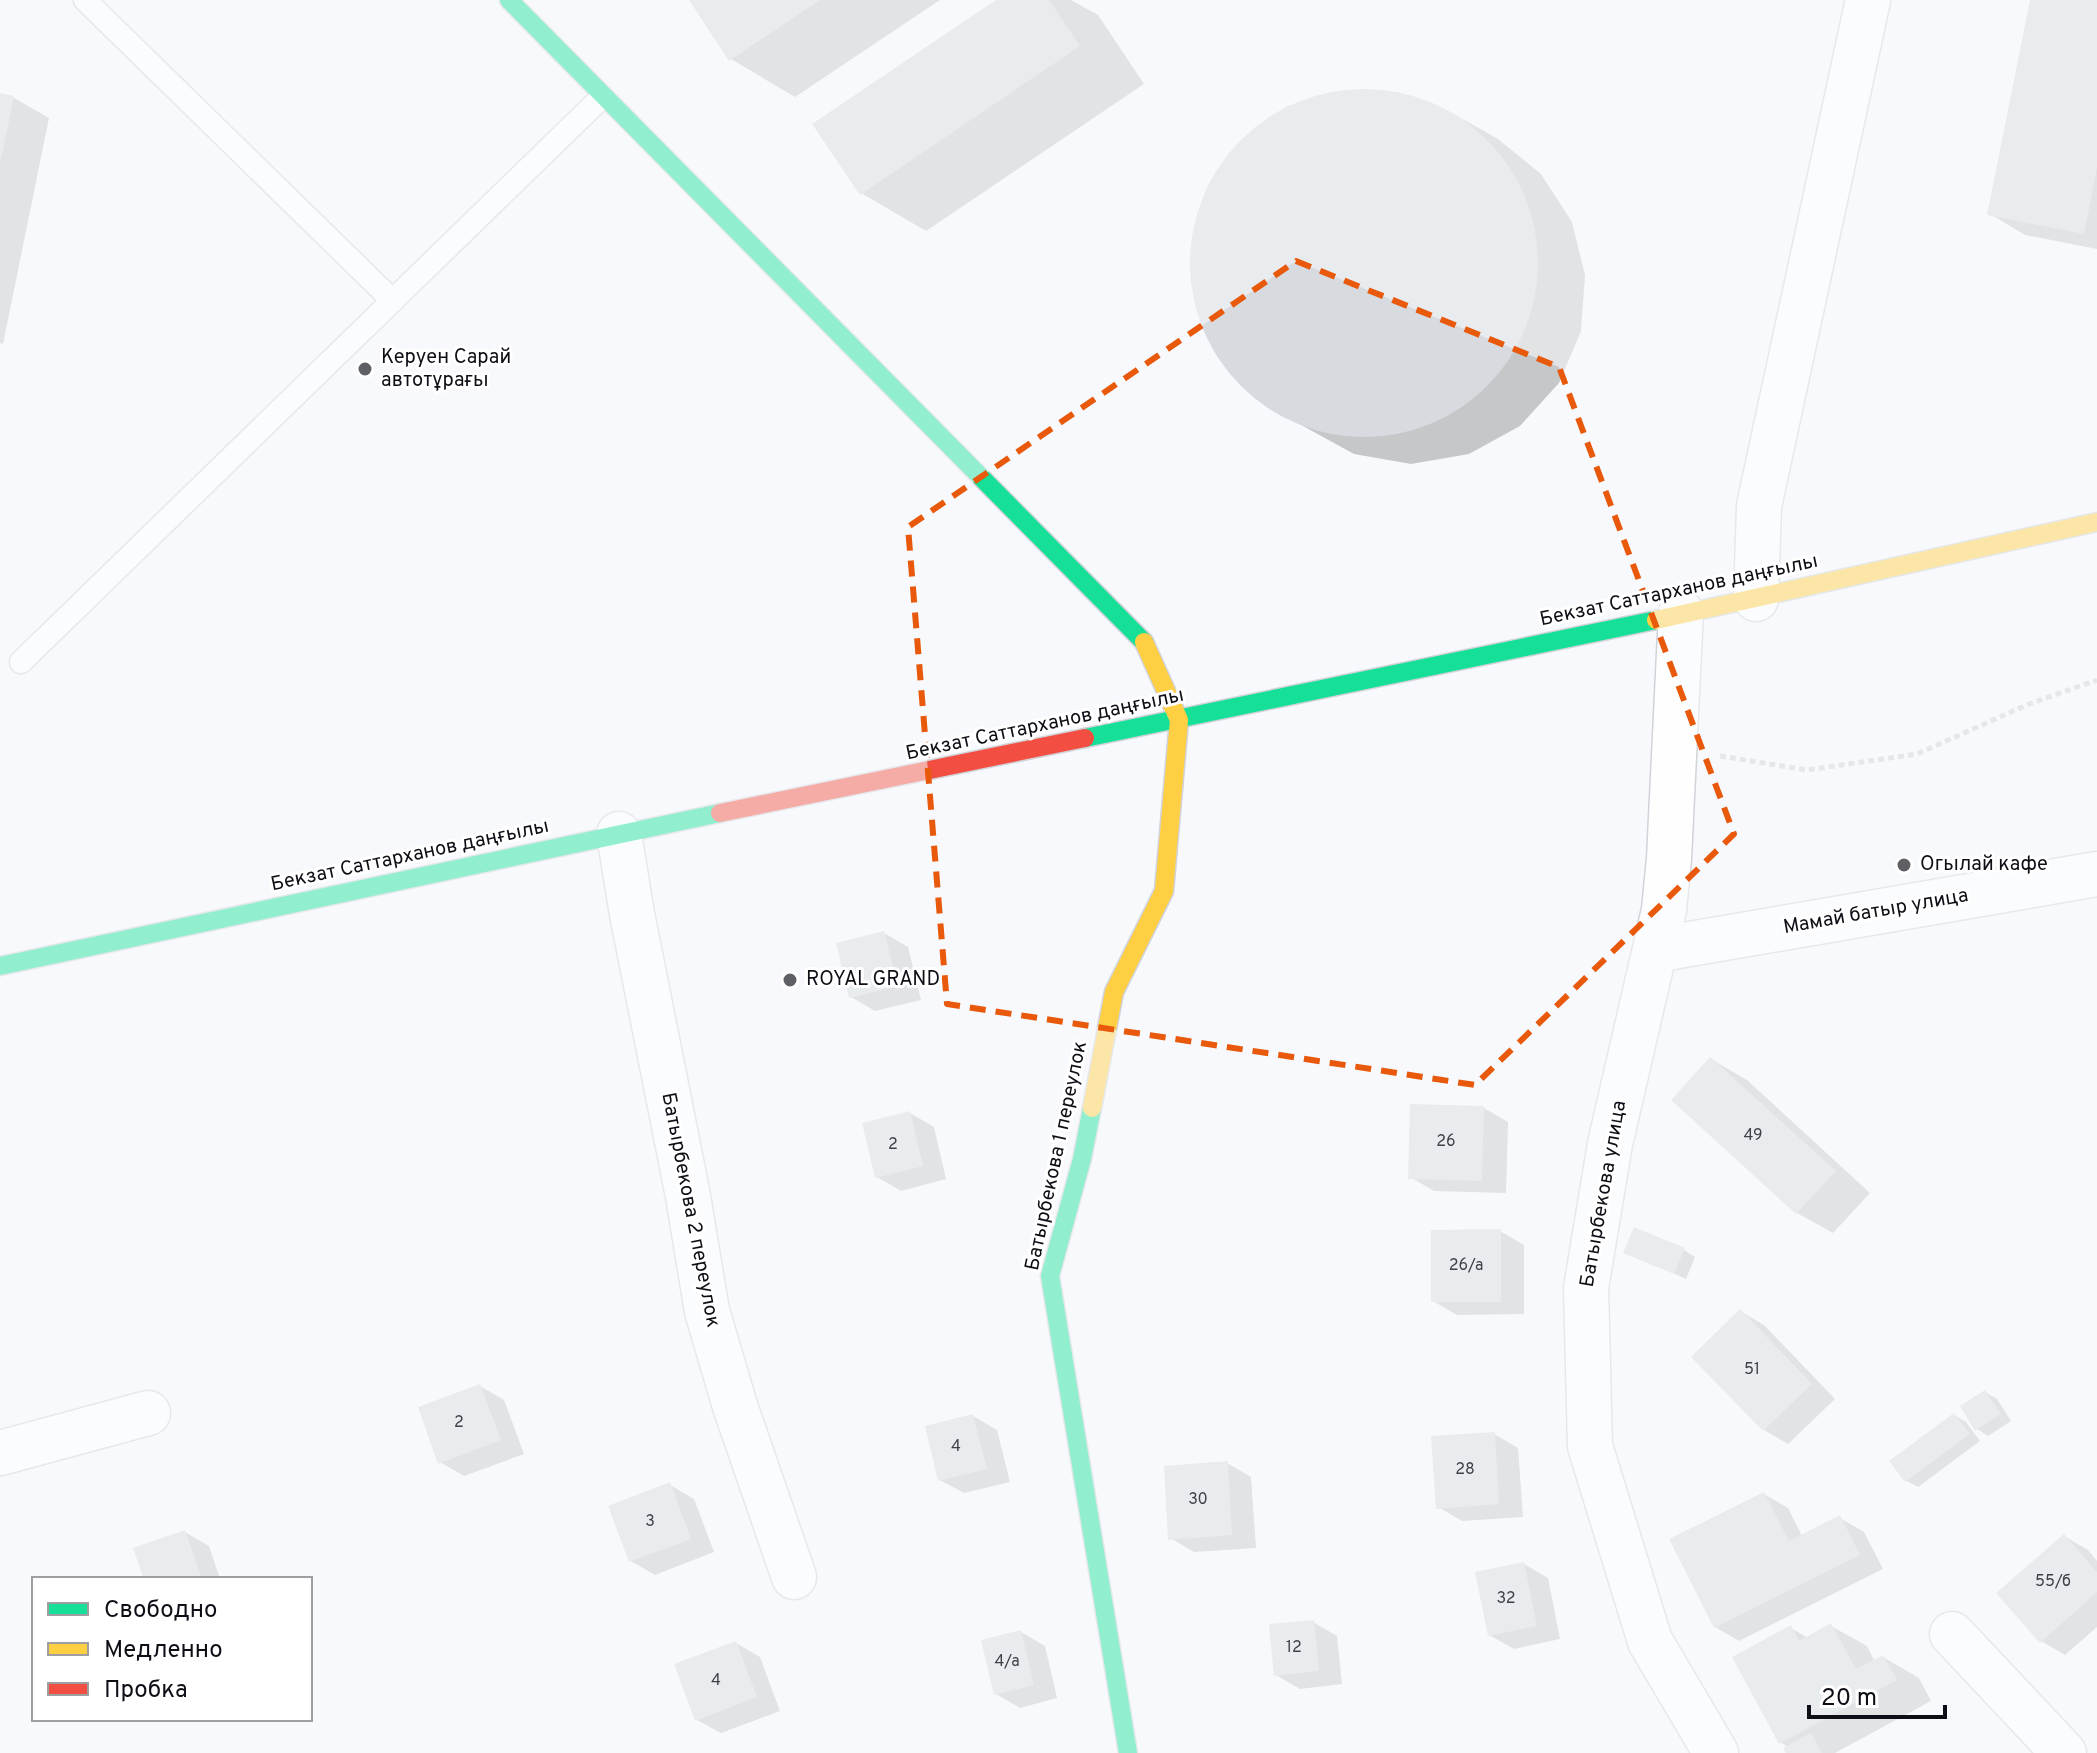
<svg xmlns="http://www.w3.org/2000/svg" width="2097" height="1753" viewBox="0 0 2097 1753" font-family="Overpass,sans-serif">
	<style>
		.shadow { fill: #0003 }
		.building { fill: #d7dbe0 }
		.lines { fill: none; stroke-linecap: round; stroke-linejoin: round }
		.lane-casing { stroke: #d1d3d9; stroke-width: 25 }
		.street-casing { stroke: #d1d3d9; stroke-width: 47 }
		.fast-casing { stroke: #d1d3d9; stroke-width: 21 }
		.slow-casing { stroke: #d1d3d9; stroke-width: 21 }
		.jam-casing { stroke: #d1d3d9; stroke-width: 21 }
		.path { stroke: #d1d1d2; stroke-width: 5; stroke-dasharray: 6 4; stroke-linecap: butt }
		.lane { stroke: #fefeff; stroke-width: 22 }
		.street { stroke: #fefeff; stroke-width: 44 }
		.fast { stroke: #16e098; stroke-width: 18 }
		.slow { stroke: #ffcf43; stroke-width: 18 }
		.jam { stroke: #f24e42; stroke-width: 18 }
		.marked { fill: none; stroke: #e8590c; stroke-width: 6; stroke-dasharray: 16 10; stroke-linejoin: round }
		.poi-dot { fill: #5f6066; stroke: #fff; stroke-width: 3 }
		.labels { text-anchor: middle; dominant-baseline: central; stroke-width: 6; stroke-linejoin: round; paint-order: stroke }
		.number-label { font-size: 16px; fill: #404148 }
		.poi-label { font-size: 20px; fill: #0d0e16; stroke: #fff; text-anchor: start }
		.street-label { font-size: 20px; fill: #0d0e16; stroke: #fff }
	</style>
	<rect width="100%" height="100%" fill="#f7f9fc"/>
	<path class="shadow" d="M 692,0 L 940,0 L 795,97 L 731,59 Z
		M 1000,0 L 1071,0 L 1098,15 L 1144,84 L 926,231 L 861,193 Z
		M 2032,0 L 2097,0 L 2097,249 L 2025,235 L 1990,214 Z
		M 1342,91 L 1398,92 L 1450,112 L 1498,139 L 1541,174 L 1572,222 L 1585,275 L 1581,331 L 1559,383 L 1520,426 L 1469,454 L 1411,464 L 1354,454 L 1303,426 L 1255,398 L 1216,354 L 1195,300 L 1192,242 L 1208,186 L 1243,139 L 1288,106 Z
		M 0,95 L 14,98 L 49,118 L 3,344 L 0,343 Z
		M 884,933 L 908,947 L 921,1000 L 875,1011 L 851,997 Z
		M 1711,1059 L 1747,1080 L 1870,1193 L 1833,1233 L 1797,1213 L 1674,1100 Z
		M 1484,1108 L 1508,1122 L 1506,1193 L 1434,1191 L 1410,1177 Z
		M 910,1113 L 934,1127 L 946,1179 L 901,1191 L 877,1177 Z
		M 1500,1231 L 1524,1245 L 1524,1314 L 1457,1315 L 1433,1301 Z
		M 1684,1250 L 1695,1257 L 1686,1279 L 1626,1252 Z
		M 1740,1311 L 1764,1325 L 1835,1399 L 1788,1444 L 1764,1430 Z
		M 480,1386 L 504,1400 L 524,1454 L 464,1476 L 440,1462 Z
		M 1985,1392 L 1997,1399 L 2011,1421 L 1988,1436 L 1977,1429 Z
		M 1954,1415 L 1966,1422 L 1980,1441 L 1918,1487 L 1907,1481 L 1892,1461 Z
		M 973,1416 L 997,1430 L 1010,1482 L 964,1493 L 940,1480 Z
		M 1494,1434 L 1518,1448 L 1523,1517 L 1462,1521 L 1438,1507 Z
		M 1227,1463 L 1251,1477 L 1256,1548 L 1194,1552 L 1170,1538 Z
		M 670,1485 L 694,1499 L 714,1552 L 655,1575 L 631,1561 Z
		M 1764,1494 L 1788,1508 L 1802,1536 L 1840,1518 L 1864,1532 L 1883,1569 L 1739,1641 L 1715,1627 Z
		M 185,1532 L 209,1546 L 220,1579 L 146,1579 Z
		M 2064,1536 L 2088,1550 L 2097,1561 L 2097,1627 L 2065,1655 L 2041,1641 Z
		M 1524,1564 L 1548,1578 L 1560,1639 L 1514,1649 L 1489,1635 Z
		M 1313,1622 L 1337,1636 L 1342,1684 L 1300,1689 L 1276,1675 Z
		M 1831,1626 L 1867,1646 L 1875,1662 L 1883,1657 L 1919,1678 L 1931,1701 L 1835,1753 L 1788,1753 L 1788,1747 L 1780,1742 L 1791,1628 L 1808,1638 Z
		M 1021,1632 L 1045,1646 L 1057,1698 L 1020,1708 L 996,1694 Z
		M 736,1643 L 760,1657 L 780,1711 L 721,1733 L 697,1720 Z"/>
	<path class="building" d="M 689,0 L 820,0 L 729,61 Z
		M 996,0 L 1049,0 L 1080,46 L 860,195 L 812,124 Z
		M 2030,0 L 2097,0 L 2097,167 L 2084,234 L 1987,215 Z
		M1190 263a174 174 0 1 1 348 0a174 174 0 1 1-348 0Z
		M 0,93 L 14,96 L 1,159 L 0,159 Z
		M 884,931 L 898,986 L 849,998 L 836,943 Z
		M 1710,1057 L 1836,1171 L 1796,1214 L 1671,1100 Z
		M 1410,1104 L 1484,1106 L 1482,1181 L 1408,1179 Z
		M 910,1111 L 923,1166 L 875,1178 L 862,1123 Z
		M 1634,1227 L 1685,1248 L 1674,1274 L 1623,1253 Z
		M 1501,1229 L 1501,1302 L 1431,1302 L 1431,1230 Z
		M 1740,1309 L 1812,1384 L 1763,1431 L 1691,1357 Z
		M 480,1384 L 501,1440 L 438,1464 L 418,1407 Z
		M 1985,1390 L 2001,1414 L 1975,1431 L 1960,1406 Z
		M 1954,1413 L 1970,1434 L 1905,1482 L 1889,1461 Z
		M 973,1414 L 987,1469 L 938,1481 L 925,1426 Z
		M 1495,1432 L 1499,1504 L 1436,1509 L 1431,1436 Z
		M 1228,1461 L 1232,1535 L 1168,1540 L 1164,1466 Z
		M 670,1482 L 691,1539 L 629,1562 L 608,1506 Z
		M 1764,1492 L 1789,1541 L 1840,1515 L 1860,1555 L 1714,1628 L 1669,1539 Z
		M 185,1530 L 202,1579 L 144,1579 L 133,1548 Z
		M 2064,1534 L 2097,1572 L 2097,1592 L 2040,1643 L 1996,1593 Z
		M 1524,1562 L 1537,1626 L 1488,1636 L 1475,1572 Z
		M 1314,1620 L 1319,1671 L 1274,1676 L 1269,1624 Z
		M 1831,1623 L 1856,1669 L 1883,1655 L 1897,1680 L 1779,1744 L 1732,1657 L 1791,1625 L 1799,1641 Z
		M 1021,1630 L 1034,1685 L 994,1695 L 981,1640 Z
		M 736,1641 L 757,1697 L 695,1721 L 674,1664 Z
		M 1811,1733 L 1822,1753 L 1786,1753 L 1783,1748 Z"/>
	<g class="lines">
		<g class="lane-casing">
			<path id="lane" d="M 85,0 L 393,301
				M 21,662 L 602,97"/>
		</g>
		<g class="street-casing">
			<path id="street" d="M 1756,599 L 1759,506 L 1868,0
				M 1681,612 L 1669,859 L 1664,910 L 1610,1144 L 1586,1288 L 1590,1446 L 1650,1641 L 1716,1753
				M 619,834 L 632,914 L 688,1196 L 707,1311 L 735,1406 L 794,1577
				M 1655,950 L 2097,874
				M 0,1453 L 148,1413
				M 1952,1634 L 2064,1753"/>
		</g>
		<g class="fast-casing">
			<path id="fast" d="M 509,0 L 1144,642
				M 1085,738 L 1656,620
				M 0,966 L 720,813
				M 1092,1108 L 1082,1159 L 1050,1276 L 1128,1753"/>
		</g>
		<g class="slow-casing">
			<path id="slow" d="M 1656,620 L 2097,522
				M 1092,1108 L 1114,992 L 1164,891 L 1179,720 L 1144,642"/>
		</g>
		<g class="jam-casing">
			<path id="jam" d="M 720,813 L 1085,738"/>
		</g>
		<path class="path" d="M 1720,756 L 1807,770 L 1917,754 L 2029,704 L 2097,680"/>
		<use href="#lane" class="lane"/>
		<use href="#street" class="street"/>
		<use href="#fast" class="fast"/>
		<use href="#slow" class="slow"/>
		<use href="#jam" class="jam"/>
	</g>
	<path d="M0 0H2097V1753H0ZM 1296,261 L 1559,367 L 1734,834 L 1475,1085 L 947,1004 L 908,527 Z" fill="#f7f9fc" fill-opacity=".55" fill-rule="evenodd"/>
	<path class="marked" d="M 1296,261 L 1559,367 L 1734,834 L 1475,1085 L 947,1004 L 908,527 Z"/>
	<g class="poi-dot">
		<circle cx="365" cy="369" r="8"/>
		<circle cx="1904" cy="865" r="8"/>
		<circle cx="790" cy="980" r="8"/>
	</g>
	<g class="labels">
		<g class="number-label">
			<text x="1753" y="1136">49</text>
			<text x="1446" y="1142">26</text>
			<text x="893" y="1145">2</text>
			<text x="1466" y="1266">26/а</text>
			<text x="1752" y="1370">51</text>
			<text x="459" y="1423">2</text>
			<text x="956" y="1447">4</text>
			<text x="1465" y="1470">28</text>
			<text x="1198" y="1500">30</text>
			<text x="650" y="1522">3</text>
			<text x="2053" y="1582">55/б</text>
			<text x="1506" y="1599">32</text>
			<text x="1294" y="1648">12</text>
			<text x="1007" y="1662">4/а</text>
			<text x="716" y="1681">4</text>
		</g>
		<g class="poi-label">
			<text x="381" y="358">Керуен Сарай<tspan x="381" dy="23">автотұрағы</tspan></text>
			<text x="1920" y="865">Огылай кафе</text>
			<text x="806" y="980">ROYAL GRAND</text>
		</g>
		<g class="street-label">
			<text transform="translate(1679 591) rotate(-12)">Бекзат Саттарханов даңғылы</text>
			<text transform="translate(1045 725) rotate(-12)">Бекзат Саттарханов даңғылы</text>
			<text transform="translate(410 856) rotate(-12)">Бекзат Саттарханов даңғылы</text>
			<text transform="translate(1876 912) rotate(-10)">Мамай батыр улица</text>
			<text transform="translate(1057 1156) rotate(-78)">Батырбекова 1 переулок</text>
			<text transform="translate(1604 1194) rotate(-80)">Батырбекова улица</text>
			<text transform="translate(690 1210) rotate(79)">Батырбекова 2 переулок</text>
		</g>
	</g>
	<rect x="32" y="1577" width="280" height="144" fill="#ffffff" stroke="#9e9fa2" stroke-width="2"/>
	<rect x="48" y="1603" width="40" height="12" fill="#16e098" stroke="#9e9fa2" stroke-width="2"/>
	<text x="104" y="1617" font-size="24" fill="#0d0e16">Свободно</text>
	<rect x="48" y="1643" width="40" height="12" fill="#ffcf43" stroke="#9e9fa2" stroke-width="2"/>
	<text x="104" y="1657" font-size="24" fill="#0d0e16">Медленно</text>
	<rect x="48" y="1683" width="40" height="12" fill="#f24e42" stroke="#9e9fa2" stroke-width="2"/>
	<text x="104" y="1697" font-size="24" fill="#0d0e16">Пробка</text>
	<path d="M1809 1705v12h136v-12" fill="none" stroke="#0d0e16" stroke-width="4"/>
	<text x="1821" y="1705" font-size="24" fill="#0d0e16" stroke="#ffffff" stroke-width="6" paint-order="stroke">20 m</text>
</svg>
